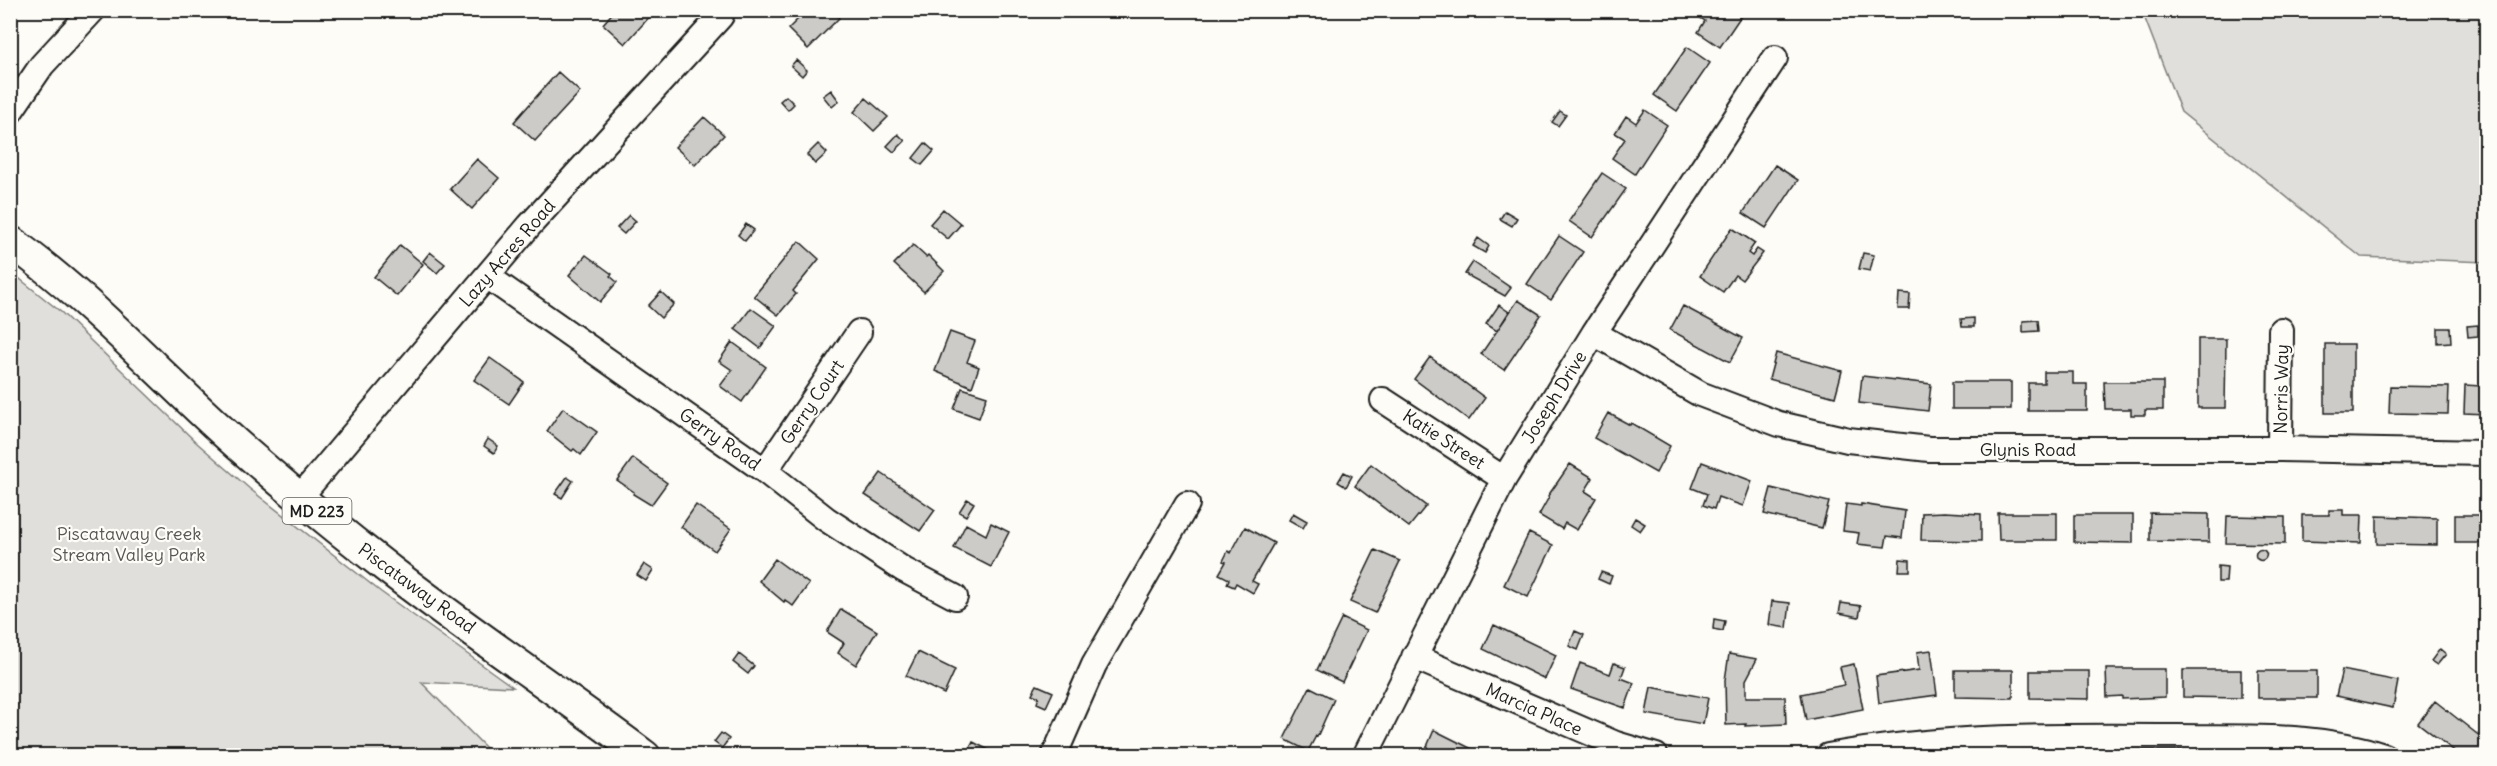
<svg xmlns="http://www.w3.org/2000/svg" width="2497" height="766" viewBox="0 0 2497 766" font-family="Delius,sans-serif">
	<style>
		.green { fill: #e0dfdb; stroke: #7e7e7c; stroke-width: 1.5 }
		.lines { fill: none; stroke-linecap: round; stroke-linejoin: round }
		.stream { stroke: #797876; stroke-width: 6 }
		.building { fill: #cccbc8; stroke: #1c1c1c; stroke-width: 1.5 }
		.minor-casing { stroke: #1c1c1c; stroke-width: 28 }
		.major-casing { stroke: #1c1c1c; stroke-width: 34 }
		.minor { stroke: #fdfcf7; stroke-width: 24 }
		.major { stroke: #fdfcf7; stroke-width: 30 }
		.labels { text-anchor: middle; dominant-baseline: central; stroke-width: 4.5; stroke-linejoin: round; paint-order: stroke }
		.shield { fill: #fdfcf7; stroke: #605f5e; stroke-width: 1.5 }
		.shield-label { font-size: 16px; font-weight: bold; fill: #1c1c1c }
		.street-label { font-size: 18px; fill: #1c1c1c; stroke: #fdfcf7 }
		.park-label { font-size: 18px; fill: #575655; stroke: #fdfcf7 }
	</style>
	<rect width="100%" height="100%" fill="#fdfcf7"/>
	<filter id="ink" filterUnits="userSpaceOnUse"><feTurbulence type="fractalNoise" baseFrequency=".0167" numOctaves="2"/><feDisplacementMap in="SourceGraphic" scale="12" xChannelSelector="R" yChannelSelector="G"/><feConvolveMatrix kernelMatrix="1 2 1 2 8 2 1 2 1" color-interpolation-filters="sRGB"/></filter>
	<g filter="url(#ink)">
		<path class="green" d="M 2142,11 L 2486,11 L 2486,262 L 2361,257 L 2181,112 Z
			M 10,271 L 61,312 L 197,443 L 250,489 L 381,592 L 513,687 L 421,682 L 493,755 L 11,755 Z"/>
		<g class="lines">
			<path class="stream" d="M 10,753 L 17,756"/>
		</g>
		<path class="building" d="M 615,10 L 651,10 L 653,13 L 625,44 L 603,24 Z
			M 807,10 L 831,10 L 839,18 L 808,49 L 788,29 Z
			M 1696,10 L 1745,10 L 1720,47 L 1698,32 L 1705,21 L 1696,15 Z
			M 1687,47 L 1710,63 L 1677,111 L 1654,95 Z
			M 796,60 L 807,70 L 802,76 L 791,66 Z
			M 558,72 L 580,92 L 535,141 L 514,122 Z
			M 831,90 L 839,101 L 832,107 L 823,96 Z
			M 786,96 L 794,104 L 788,110 L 780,101 Z
			M 866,98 L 888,117 L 874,131 L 854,112 Z
			M 1645,110 L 1667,125 L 1635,174 L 1612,158 L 1625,139 L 1615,133 L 1626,116 L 1636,123 Z
			M 1560,111 L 1566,115 L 1558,126 L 1552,122 Z
			M 704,117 L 724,135 L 695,165 L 675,147 Z
			M 898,134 L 905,141 L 894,152 L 887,146 Z
			M 925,143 L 934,151 L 922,165 L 913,158 Z
			M 818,144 L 827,153 L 815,164 L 807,155 Z
			M 477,159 L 499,178 L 472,209 L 450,189 Z
			M 1775,165 L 1798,180 L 1766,228 L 1743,213 Z
			M 1602,173 L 1626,189 L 1592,237 L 1569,221 Z
			M 943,209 L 961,224 L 948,239 L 930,224 Z
			M 1505,211 L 1517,218 L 1512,226 L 1500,219 Z
			M 629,215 L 636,221 L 624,234 L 617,228 Z
			M 746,224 L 754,230 L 745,241 L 738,235 Z
			M 1732,228 L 1755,243 L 1748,253 L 1752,256 L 1757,249 L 1763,253 L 1742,280 L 1735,275 L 1723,292 L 1700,276 Z
			M 1559,236 L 1583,252 L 1551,300 L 1527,284 Z
			M 1478,238 L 1489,246 L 1485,253 L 1473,246 Z
			M 799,241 L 819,259 L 793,291 L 796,294 L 778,315 L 754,296 Z
			M 400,245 L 423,264 L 397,296 L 374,277 Z
			M 913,245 L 926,257 L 928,255 L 944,271 L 924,292 L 894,264 Z
			M 430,252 L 445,264 L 437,273 L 423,261 Z
			M 1863,253 L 1874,255 L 1870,271 L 1859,269 Z
			M 586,255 L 612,274 L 610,276 L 617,282 L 600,302 L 569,275 Z
			M 1473,262 L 1511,288 L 1505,296 L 1465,274 Z
			M 661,292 L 674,304 L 661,318 L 648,306 Z
			M 1899,293 L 1910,294 L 1909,309 L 1898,309 Z
			M 1518,300 L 1541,315 L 1504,370 L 1481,354 Z
			M 1499,305 L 1509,312 L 1497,331 L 1486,324 Z
			M 1683,306 L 1743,338 L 1730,362 L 1670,330 Z
			M 751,308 L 776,326 L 760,348 L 735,329 Z
			M 1974,318 L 1974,327 L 1962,327 L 1961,319 Z
			M 2038,320 L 2039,331 L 2023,332 L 2023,321 Z
			M 2478,325 L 2478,336 L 2468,337 L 2467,326 Z
			M 2438,328 L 2450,328 L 2451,342 L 2438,343 Z
			M 950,332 L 975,341 L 967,362 L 979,367 L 972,387 L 935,371 Z
			M 2198,339 L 2226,339 L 2225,408 L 2198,408 Z
			M 732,342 L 766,367 L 742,402 L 720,386 L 732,370 L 719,361 Z
			M 2325,344 L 2353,344 L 2353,413 L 2325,413 Z
			M 1776,353 L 1842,371 L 1835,397 L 1769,379 Z
			M 1430,357 L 1485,398 L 1469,420 L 1414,379 Z
			M 490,358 L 524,382 L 509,404 L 474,380 Z
			M 2044,372 L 2073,372 L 2073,384 L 2087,384 L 2087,411 L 2028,411 L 2028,383 L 2044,383 Z
			M 2481,372 L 2486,372 L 2486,414 L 2464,413 L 2465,385 L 2481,386 Z
			M 1862,376 L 1931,384 L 1928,411 L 1859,403 Z
			M 1952,382 L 2011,382 L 2011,409 L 1952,409 Z
			M 2104,382 L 2163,382 L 2163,410 L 2145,410 L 2145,415 L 2131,415 L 2131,409 L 2105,409 Z
			M 2390,386 L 2449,387 L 2448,414 L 2389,413 Z
			M 962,388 L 987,396 L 979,418 L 954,409 Z
			M 563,408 L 597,432 L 581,455 L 574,449 L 572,451 L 547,431 Z
			M 1608,413 L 1630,425 L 1631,423 L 1670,446 L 1656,473 L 1594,438 Z
			M 488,439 L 498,446 L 494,453 L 484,446 Z
			M 633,458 L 667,483 L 651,505 L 633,494 L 634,492 L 617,480 Z
			M 1702,462 L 1752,481 L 1743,506 L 1718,497 L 1714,509 L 1703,505 L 1707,494 L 1692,488 Z
			M 1371,464 L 1426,506 L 1409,527 L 1355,486 Z
			M 1570,464 L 1593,478 L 1585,491 L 1596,498 L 1577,530 L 1565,523 L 1562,529 L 1539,515 L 1549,497 L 1548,496 Z
			M 1344,472 L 1352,476 L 1346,487 L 1338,482 Z
			M 881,473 L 935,510 L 920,531 L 865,495 Z
			M 567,477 L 573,481 L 562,498 L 555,494 Z
			M 1771,488 L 1829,502 L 1822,528 L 1764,514 Z
			M 967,499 L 974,503 L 966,516 L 959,512 Z
			M 1846,504 L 1861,506 L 1861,504 L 1905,511 L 1902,538 L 1887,536 L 1885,547 L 1857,544 L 1859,533 L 1843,531 Z
			M 696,505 L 731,529 L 715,551 L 681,527 Z
			M 2329,510 L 2343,510 L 2343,515 L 2362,515 L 2361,543 L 2302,541 L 2302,515 L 2329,515 Z
			M 2483,510 L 2486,510 L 2486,543 L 2455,543 L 2455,515 L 2483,515 Z
			M 1944,512 L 1981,514 L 1981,541 L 1921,540 L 1922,513 Z
			M 1293,513 L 1307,521 L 1303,528 L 1289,520 Z
			M 1998,513 L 2057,513 L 2057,540 L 1999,540 Z
			M 2150,513 L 2209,514 L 2209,542 L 2150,541 Z
			M 2074,515 L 2133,515 L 2133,543 L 2074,542 Z
			M 2227,516 L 2285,517 L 2285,544 L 2226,543 Z
			M 2377,516 L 2437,518 L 2437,545 L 2377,544 Z
			M 1635,518 L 1645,524 L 1640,531 L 1631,525 Z
			M 991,523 L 1009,532 L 991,567 L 954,548 L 966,524 L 986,535 Z
			M 1245,527 L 1274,543 L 1252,581 L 1258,584 L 1253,593 L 1236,583 L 1234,587 L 1227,584 L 1229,579 L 1219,574 L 1226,562 L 1223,561 L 1228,551 L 1231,553 Z
			M 1529,533 L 1553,545 L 1528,597 L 1504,585 Z
			M2255.5 555a5.5 5.5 0 1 1 11 0a5.5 5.5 0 1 1-11 0Z
			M 1375,550 L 1400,561 L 1375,613 L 1350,602 Z
			M 775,559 L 809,584 L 793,606 L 785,600 L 784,602 L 759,581 Z
			M 1900,559 L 1910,560 L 1910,571 L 1899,571 Z
			M 644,564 L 653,570 L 646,581 L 637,575 Z
			M 2218,566 L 2227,567 L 2226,582 L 2218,582 Z
			M 1601,572 L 1612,576 L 1609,584 L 1598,579 Z
			M 1772,601 L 1790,603 L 1787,628 L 1769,625 Z
			M 1841,603 L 1861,606 L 1859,617 L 1839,613 Z
			M 841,609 L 877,631 L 856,665 L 838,653 L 844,643 L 827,632 Z
			M 1342,618 L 1367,630 L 1342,682 L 1317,670 Z
			M 1714,619 L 1725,621 L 1723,631 L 1713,629 Z
			M 1494,625 L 1556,655 L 1545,679 L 1483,649 Z
			M 1575,631 L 1584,635 L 1578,650 L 1569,646 Z
			M 2440,649 L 2446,654 L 2437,665 L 2431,661 Z
			M 1931,650 L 1937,695 L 1879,703 L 1876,676 L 1919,670 L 1917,652 Z
			M 918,652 L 955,670 L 944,694 L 906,676 Z
			M 739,654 L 754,666 L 748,674 L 733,662 Z
			M 1729,654 L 1757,659 L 1746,680 L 1746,697 L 1785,697 L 1786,724 L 1745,726 L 1746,724 L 1726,725 L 1725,680 Z
			M 1580,663 L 1610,674 L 1614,663 L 1625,667 L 1621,678 L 1634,683 L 1625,708 L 1571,689 Z
			M 1854,664 L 1863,709 L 1806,720 L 1801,694 L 1844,685 L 1840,667 Z
			M 2106,669 L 2165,669 L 2165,697 L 2122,699 L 2122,696 L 2107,697 Z
			M 1955,670 L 2013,670 L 2013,698 L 1955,697 Z
			M 2183,670 L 2241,670 L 2241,698 L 2183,697 Z
			M 2342,670 L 2398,681 L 2393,708 L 2336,696 Z
			M 2030,671 L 2089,671 L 2089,699 L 2030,698 Z
			M 2258,671 L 2317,671 L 2317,698 L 2258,698 Z
			M 1037,685 L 1053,692 L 1046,707 L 1037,703 L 1039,697 L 1032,694 Z
			M 1310,687 L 1334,699 L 1317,737 L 1316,736 L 1308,751 L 1284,739 Z
			M 1651,687 L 1708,698 L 1703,724 L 1646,714 Z
			M 2435,701 L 2486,741 L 2486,748 L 2481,756 L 2461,756 L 2418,723 Z
			M 1434,730 L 1486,756 L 1423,756 Z
			M 721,733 L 729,739 L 722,748 L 714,742 Z
			M 973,742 L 991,751 L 988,756 L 955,756 L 959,748 L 968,752 Z"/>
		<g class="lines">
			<g class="minor-casing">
				<path id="minor" d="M 10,112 L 42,65 L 93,10
					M 487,276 L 765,471 L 826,519 L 904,570 L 955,597
					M 1594,333 L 1700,394 L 1779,424 L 1848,440 L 1929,449 L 2280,449 L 2486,453
					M 1383,400 L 1504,479
					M 2280,449 L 2281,330
					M 765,471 L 859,332
					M 300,497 L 529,226 L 721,16
					M 1414,657 L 1616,744 L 1656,756
					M 1054,756 L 1094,665 L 1187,504
					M 1365,756 L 1504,479 L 1594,333 L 1775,58
					M 1828,756 C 1942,735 2061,736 2177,737 C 2247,738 2317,733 2384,756"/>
			</g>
			<g class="major-casing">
				<path id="major" d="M 10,241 C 97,303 167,384 247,453 C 294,494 342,533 391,571 C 474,635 561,693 645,756"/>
			</g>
			<use href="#minor" class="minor"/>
			<use href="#major" class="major"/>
		</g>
	</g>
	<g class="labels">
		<rect class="shield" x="282.5" y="498" width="69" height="26" rx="4.5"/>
		<g class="shield-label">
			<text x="317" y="511">MD 223</text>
		</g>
		<g class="street-label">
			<text transform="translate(507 253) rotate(-49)">Lazy Acres Road</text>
			<text transform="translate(2281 389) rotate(-89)">Norris Way</text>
			<text transform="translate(1554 397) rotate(-58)">Joseph Drive</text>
			<text transform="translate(812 402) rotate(-56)">Gerry Court</text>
			<text transform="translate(720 439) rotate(35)">Gerry Road</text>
			<text transform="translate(1444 439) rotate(33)">Katie Street</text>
			<text x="2028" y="449">Glynis Road</text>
			<text transform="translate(417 588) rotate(36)">Piscataway Road</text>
			<text transform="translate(1534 709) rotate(24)">Marcia Place</text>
		</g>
		<g class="park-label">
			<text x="129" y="533">Piscataway Creek<tspan x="129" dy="21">Stream Valley Park</tspan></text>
		</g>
	</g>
	<rect width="2497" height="766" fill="none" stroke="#fdfcf7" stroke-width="36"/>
	<rect x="18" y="18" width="2461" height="730" fill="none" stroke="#1c1c1c" stroke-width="2" filter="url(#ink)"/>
</svg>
